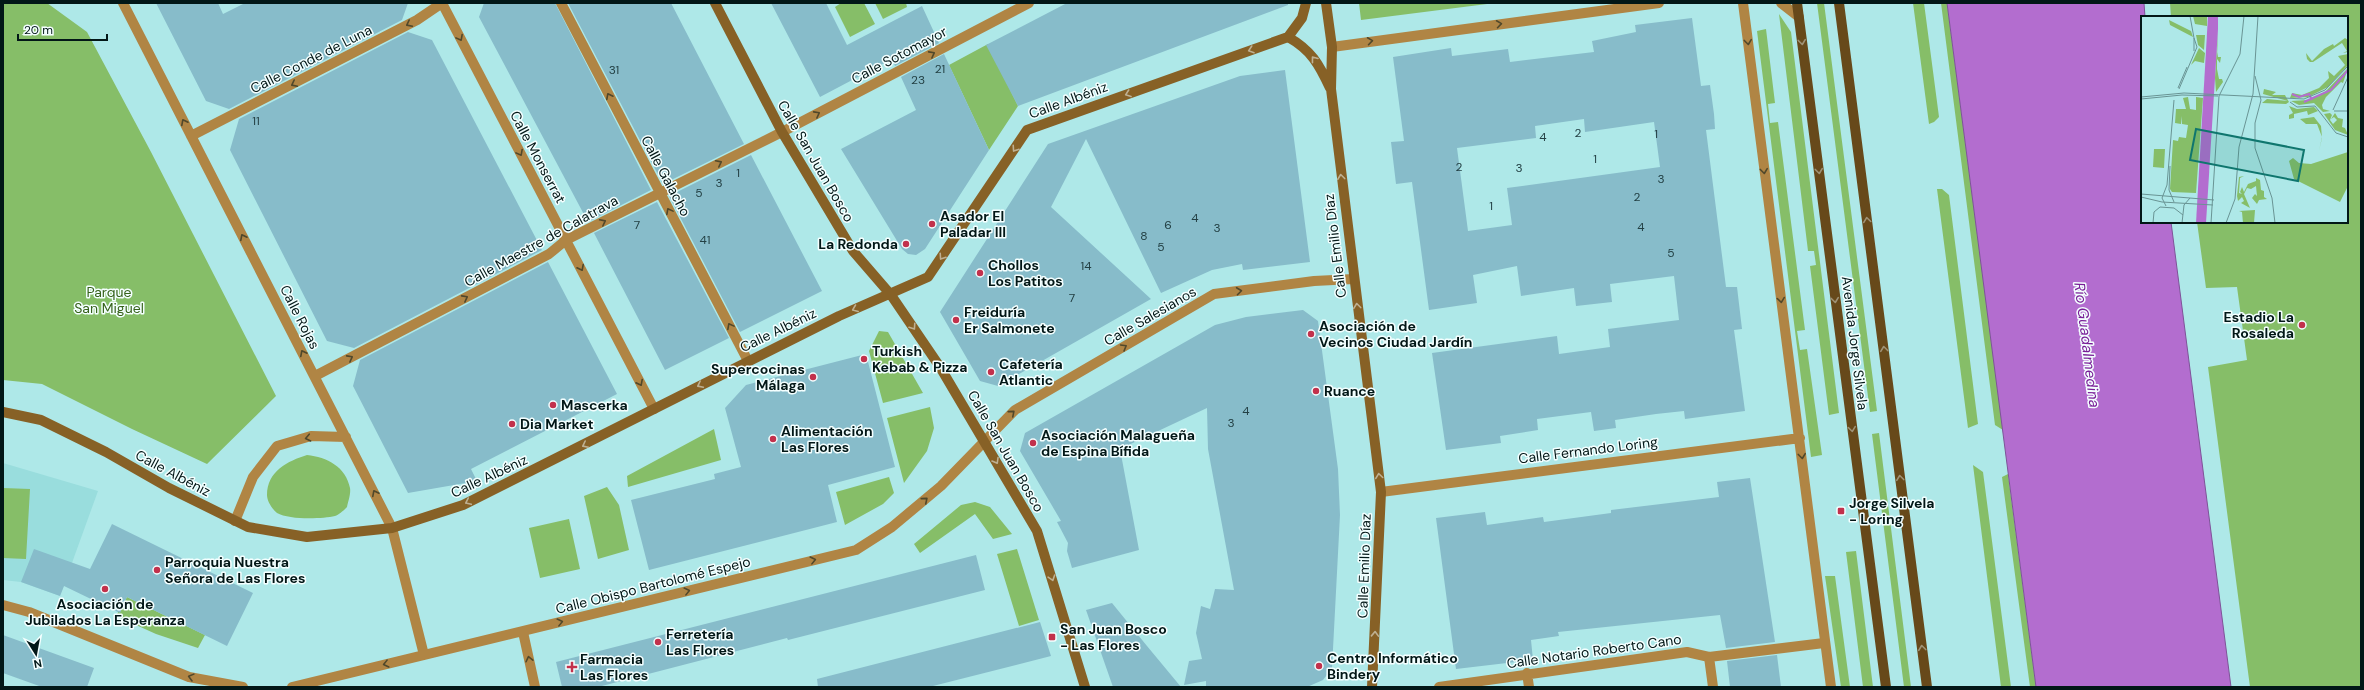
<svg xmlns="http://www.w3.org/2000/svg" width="2364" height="690" viewBox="0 0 2364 690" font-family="'DM Sans',sans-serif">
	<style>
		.built { fill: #9dd }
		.green { fill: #86be68 }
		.water { fill: #b36dcf; stroke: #7e5398 }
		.building { fill: #87bcca; fill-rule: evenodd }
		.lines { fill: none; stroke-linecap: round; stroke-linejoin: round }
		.street { stroke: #b08544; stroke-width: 10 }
		.secondary { stroke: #876126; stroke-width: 10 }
		.primary { stroke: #67491a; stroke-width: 10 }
		.oneway { stroke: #50482b }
		.oneway2 { stroke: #9f9276 }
		.oneway3 { stroke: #beb092 }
		.poi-dot { fill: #c2314c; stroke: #f4ffff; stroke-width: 1.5 }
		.labels { text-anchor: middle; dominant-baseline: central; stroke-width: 3; stroke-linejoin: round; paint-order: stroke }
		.number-label { font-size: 12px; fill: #234044 }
		.street-label { font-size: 14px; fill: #021717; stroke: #f4ffff }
		.poi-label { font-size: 14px; font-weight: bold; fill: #021717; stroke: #f4ffff; text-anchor: start }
		.park-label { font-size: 14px; fill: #37631b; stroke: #f4ffff }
		.water-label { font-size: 15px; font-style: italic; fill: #791f97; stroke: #f4ffff }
		.inset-river { fill: none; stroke: #b36dcf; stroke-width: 2 }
		.inset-road { fill: none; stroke: #699494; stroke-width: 1 }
		.view { fill: #0f766e; fill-opacity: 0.15; stroke: #0f766e; stroke-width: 2 }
		.inset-edge { fill: none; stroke: #021717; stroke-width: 2 }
	</style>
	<rect width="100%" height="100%" fill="#aee8e8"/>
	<path class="built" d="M 3,463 L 98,491 L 60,596 L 21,582 L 3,580 Z"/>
	<path class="green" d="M 3,3 L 47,3 L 87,32 L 151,152 L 276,396 L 207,464 L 132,429 L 42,384 L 3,380 Z
		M 841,3 L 864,3 L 875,24 L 850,37 L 835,7 Z
		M 875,3 L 906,3 L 907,7 L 883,19 Z
		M 1359,3 L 1495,3 L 1361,20 Z
		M 1817,3 L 1824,3 L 1877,411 L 1870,412 Z
		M 1913,3 L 1924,3 L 1939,117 L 1934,122 L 1929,124 Z
		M 1941,3 L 1947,3 L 2003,430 L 1995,425 Z
		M 2170,3 L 2361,3 L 2361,687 L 2250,687 L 2208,367 L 2247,360 L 2237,287 L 2206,288 L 2197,222 L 2347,222 L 2347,17 L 2171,17 Z
		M 1779,14 L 1791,32 L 1792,40 L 1839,413 L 1829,415 L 1810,266 L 1816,265 L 1814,251 L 1808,251 Z
		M 1766,29 L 1775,103 L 1768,104 L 1770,123 L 1778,122 L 1805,330 L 1797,331 L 1800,350 L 1807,349 L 1822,455 L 1811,457 L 1757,31 Z
		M 988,44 L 1018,106 L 989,150 L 949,65 Z
		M 1937,189 L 1942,189 L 1949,195 L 1978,424 L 1968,428 Z
		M 879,331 L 888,332 L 923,393 L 883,403 L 869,351 Z
		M 930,407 L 934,428 L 927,451 L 904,483 L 887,418 Z
		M 714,429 L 721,460 L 628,487 L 627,476 Z
		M 1879,433 L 1911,687 L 1904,687 L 1872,434 Z
		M 307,455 C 327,457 346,467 350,488 C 351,494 348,502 347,507 C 344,510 339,515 335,516 C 322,519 289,520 277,513 C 272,509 267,501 267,495 C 267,471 288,461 307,455 Z
		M 1973,465 L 1983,472 L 2011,687 L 2001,687 Z
		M 2008,474 L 2036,687 L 2030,687 L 2002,477 Z
		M 889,477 L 894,493 L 883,504 L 845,525 L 836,492 Z
		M 607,487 L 619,505 L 629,550 L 598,559 L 584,496 Z
		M 3,488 L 30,489 L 26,559 L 3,558 Z
		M 975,502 L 990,507 L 1012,534 L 993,539 L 975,514 L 920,553 L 914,544 L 961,505 Z
		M 569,519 L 580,569 L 540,578 L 529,528 Z
		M 1017,549 L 1039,620 L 1019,626 L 997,554 Z
		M 1856,551 L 1873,687 L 1863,687 L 1846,552 Z
		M 1825,576 L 1835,576 L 1850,687 L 1841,687 Z
		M 127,597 L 205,635 L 198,648 L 156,634 L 116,616 Z"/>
	<path class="water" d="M 1947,3 L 2144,3 L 2145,17 L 2142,17 L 2142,222 L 2171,222 L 2231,687 L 2036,687 Z"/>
	<path class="building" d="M 156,3 L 218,3 L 223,14 L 245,3 L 408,3 L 402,20 L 229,109 L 206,101 Z
		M 484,3 L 555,3 L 651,190 L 588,222 L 479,17 Z
		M 568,3 L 671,3 L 744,144 L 663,184 Z
		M 771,3 L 826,3 L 847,45 L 922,6 L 939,43 L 895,66 L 892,59 L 820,97 Z
		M 1067,3 L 1288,3 L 1288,5 L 1018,106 L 986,45 Z
		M 1692,18 L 1701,86 L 1710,85 L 1714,114 L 1715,129 L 1706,130 L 1726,287 L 1737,287 L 1742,329 L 1734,330 L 1745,411 L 1685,419 L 1684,411 L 1656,414 L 1615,420 L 1616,428 L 1594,431 L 1591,412 L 1537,419 L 1538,430 L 1500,436 L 1501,443 L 1446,450 L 1432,353 L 1557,336 L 1559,354 L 1610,347 L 1608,329 L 1679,320 L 1674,276 L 1610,284 L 1612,302 L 1576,306 L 1574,288 L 1521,296 L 1517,266 L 1473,275 L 1477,303 L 1429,310 L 1412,182 L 1396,184 L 1391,142 L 1404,141 L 1393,57 L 1451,48 L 1452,56 L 1508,49 L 1510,62 L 1594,52 L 1592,41 L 1636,32 L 1635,25 ZM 1584,119 L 1585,132 L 1654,122 L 1660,167 L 1507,188 L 1512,225 L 1468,231 L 1457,148 L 1536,138 L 1535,126 Z
		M 408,32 L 432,40 L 542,250 L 354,348 L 327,341 L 230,150 L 239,119 Z
		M 944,54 L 989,150 L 925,249 L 916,255 L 908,254 L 902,249 L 841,149 L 916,110 L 901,77 Z
		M 1285,70 L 1310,262 L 1243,270 L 1242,264 L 1212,270 L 1161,293 L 1086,139 L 1051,207 L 1151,299 L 998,386 L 980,381 L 940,312 L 1048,144 L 1240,76 Z
		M 751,155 L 822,291 L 740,332 L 669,196 Z
		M 657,202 L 729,338 L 665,370 L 594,233 Z
		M 548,262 L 617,394 L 471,469 L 477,481 L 408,493 L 353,386 L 360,360 Z
		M 1303,310 L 1318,321 L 1338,469 L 1340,515 L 1332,668 L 1323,680 L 1307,687 L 1206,687 L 1206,681 L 1184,685 L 1189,661 L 1202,659 L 1196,633 L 1201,606 L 1210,609 L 1215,589 L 1234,590 L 1208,449 L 1207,408 L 1120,449 L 1139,550 L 1072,568 L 1067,551 L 1068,543 L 1057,522 L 1061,521 L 1020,451 L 1025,433 L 1215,325 L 1246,317 Z
		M 866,354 L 895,467 L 828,485 L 837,522 L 649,570 L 631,500 L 715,479 L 714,474 L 741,467 L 725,408 L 746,385 Z
		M 1750,478 L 1775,642 L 1726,648 L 1720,615 L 1558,632 L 1559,636 L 1531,640 L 1533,660 L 1456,669 L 1436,518 L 1485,512 L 1487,525 L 1543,517 L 1544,522 L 1611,513 L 1611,510 L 1719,497 L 1717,482 Z
		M 112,524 L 253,593 L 227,646 L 127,597 L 120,613 L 64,586 L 60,596 L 21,582 L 34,549 L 90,569 Z
		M 976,555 L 985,590 L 788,640 L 787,638 L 598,687 L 562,687 L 556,662 Z
		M 1112,603 L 1147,646 L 1181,687 L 1113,687 L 1086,610 Z
		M 1040,622 L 1051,656 L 929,687 L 818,687 L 817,679 Z
		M 3,635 L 94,668 L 87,687 L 42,687 L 3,673 Z
		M 1777,655 L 1781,687 L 1730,687 L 1727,661 Z"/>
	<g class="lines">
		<path class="street" d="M 123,3 L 392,528 L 424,655
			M 442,3 L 654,409
			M 561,3 L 748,361
			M 1743,3 L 1831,687
			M 1781,3 L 1799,17
			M 1332,47 L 1659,3
			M 191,136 L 417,20 L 442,3
			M 315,376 L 549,254 L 566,240 L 782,132 L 1029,3
			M 1381,492 L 1800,438
			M 235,521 L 253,477 L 277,446 L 311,436 L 346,437
			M 3,605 L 29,612 L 189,677 L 243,687
			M 523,632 L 535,687
			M 1709,657 L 1713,687
			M 1527,673 L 1529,687
			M 292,687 L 856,550 L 892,527 L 941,486 L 1015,410 L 1214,294 L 1314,281 L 1354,279
			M 1439,687 L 1687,652 L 1709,657 L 1824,643"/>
		<path class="secondary" d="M 715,3 L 782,132 L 853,251 L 891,295 L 940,367 L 1037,531 L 1085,687
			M 1326,3 L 1332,47 L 1331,89 L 1381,492 L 1372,687
			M 1288,37 C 1311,50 1319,64 1330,88
			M 1288,37 L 1302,18 L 1306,3
			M 3,412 L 41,420 L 106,452 L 169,488 L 248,527 L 307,537 L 392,528 L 463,505 L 839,316 L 928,277 L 1027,130 L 1288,37"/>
		<path class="primary" d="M 1797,3 L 1886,687
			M 1839,3 L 1927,687"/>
	</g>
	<defs><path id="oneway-chevron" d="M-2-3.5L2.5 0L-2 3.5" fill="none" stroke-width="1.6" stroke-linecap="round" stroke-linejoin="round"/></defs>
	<g class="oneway">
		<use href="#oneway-chevron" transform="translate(409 24) rotate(153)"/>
		<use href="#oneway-chevron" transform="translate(1499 24) rotate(-8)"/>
		<use href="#oneway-chevron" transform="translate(460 38) rotate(62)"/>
		<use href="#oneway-chevron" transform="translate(1370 41) rotate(-8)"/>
		<use href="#oneway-chevron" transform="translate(1748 42) rotate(83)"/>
		<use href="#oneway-chevron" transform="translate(932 54) rotate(-28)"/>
		<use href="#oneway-chevron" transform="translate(294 84) rotate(153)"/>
		<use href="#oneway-chevron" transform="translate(609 96) rotate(-117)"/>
		<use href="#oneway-chevron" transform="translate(817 114) rotate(-28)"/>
		<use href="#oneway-chevron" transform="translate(184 122) rotate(-117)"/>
		<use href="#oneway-chevron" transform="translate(520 153) rotate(62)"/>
		<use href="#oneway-chevron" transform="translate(719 163) rotate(-27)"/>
		<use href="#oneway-chevron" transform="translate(1764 171) rotate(83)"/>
		<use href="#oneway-chevron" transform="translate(669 211) rotate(-118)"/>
		<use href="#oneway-chevron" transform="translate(603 222) rotate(-27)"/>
		<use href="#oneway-chevron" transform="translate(243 237) rotate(-117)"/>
		<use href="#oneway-chevron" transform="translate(581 268) rotate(63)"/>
		<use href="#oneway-chevron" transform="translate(1239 291) rotate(-7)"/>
		<use href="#oneway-chevron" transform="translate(465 298) rotate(-28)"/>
		<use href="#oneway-chevron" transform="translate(1781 300) rotate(82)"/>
		<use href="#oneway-chevron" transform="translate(730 326) rotate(-118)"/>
		<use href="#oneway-chevron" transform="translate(1124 347) rotate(-30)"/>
		<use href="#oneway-chevron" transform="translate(303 353) rotate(-117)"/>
		<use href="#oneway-chevron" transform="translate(350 358) rotate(-28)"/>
		<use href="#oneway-chevron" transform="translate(640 383) rotate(63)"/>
		<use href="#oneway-chevron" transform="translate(1012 413) rotate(-41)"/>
		<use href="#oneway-chevron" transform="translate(308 438) rotate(168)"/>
		<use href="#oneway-chevron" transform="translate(1802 456) rotate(83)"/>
		<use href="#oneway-chevron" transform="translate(375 493) rotate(-117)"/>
		<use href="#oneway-chevron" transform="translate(925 500) rotate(-40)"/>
		<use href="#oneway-chevron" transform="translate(813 560) rotate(-14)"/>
		<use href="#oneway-chevron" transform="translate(687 591) rotate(-14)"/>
		<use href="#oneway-chevron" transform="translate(560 622) rotate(-14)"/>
		<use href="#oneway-chevron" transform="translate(529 659) rotate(-103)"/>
		<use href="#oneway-chevron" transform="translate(386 664) rotate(166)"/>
		<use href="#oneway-chevron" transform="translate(191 677) rotate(-165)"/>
	</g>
	<g class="oneway2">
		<use href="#oneway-chevron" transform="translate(1802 42) rotate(83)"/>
		<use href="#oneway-chevron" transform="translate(1819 171) rotate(83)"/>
		<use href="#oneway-chevron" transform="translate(1867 220) rotate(-98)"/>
		<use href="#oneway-chevron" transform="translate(1835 300) rotate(83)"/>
		<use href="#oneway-chevron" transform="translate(1884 349) rotate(-97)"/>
		<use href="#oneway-chevron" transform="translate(1852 429) rotate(82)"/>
		<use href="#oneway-chevron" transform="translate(1900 478) rotate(-97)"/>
		<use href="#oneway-chevron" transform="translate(1922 648) rotate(-97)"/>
	</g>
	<g class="oneway3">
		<use href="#oneway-chevron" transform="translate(1251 50) rotate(161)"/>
		<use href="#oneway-chevron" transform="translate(1314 59) rotate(-128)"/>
		<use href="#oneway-chevron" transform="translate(1128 94) rotate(160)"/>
		<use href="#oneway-chevron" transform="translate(1015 149) rotate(124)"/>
		<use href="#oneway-chevron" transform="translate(1341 177) rotate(-97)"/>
		<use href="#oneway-chevron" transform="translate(942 257) rotate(124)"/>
		<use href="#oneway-chevron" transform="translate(1357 306) rotate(-97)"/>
		<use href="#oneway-chevron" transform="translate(855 309) rotate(158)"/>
		<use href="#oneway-chevron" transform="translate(913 327) rotate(56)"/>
		<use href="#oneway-chevron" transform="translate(700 385) rotate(153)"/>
		<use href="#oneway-chevron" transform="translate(585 445) rotate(153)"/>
		<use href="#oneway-chevron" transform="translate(996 461) rotate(60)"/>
		<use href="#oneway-chevron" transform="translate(1379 476) rotate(-98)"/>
		<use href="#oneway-chevron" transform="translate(468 502) rotate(155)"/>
		<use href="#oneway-chevron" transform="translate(1052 578) rotate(72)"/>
		<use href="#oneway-chevron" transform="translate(1375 634) rotate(-88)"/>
	</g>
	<g class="poi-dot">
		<circle cx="932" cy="224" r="4"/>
		<circle cx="906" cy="244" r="4"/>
		<circle cx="980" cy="273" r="4"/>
		<circle cx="956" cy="320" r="4"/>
		<circle cx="2302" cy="325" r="4"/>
		<circle cx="1311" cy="334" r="4"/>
		<circle cx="864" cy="359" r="4"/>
		<circle cx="991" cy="372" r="4"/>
		<circle cx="813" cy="377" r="4"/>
		<circle cx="1316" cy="391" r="4"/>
		<circle cx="553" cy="405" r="4"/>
		<circle cx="512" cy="424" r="4"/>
		<circle cx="773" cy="439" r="4"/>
		<circle cx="1033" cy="443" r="4"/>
		<rect x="1837" y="507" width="8" height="8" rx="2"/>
		<circle cx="157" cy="570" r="4"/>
		<circle cx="105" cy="589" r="4"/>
		<rect x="1048" y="633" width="8" height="8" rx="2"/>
		<circle cx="658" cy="642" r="4"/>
		<circle cx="1319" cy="666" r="4"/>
		<path d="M570 661h4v4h4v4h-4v4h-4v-4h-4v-4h4z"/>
	</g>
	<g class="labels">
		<g class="number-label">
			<text x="940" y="69">21</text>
			<text x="614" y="70">31</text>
			<text x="918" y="80">23</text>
			<text x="256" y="121">11</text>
			<text x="1578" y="133">2</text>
			<text x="1656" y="134">1</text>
			<text x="1543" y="137">4</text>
			<text x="1595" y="159">1</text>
			<text x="1459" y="167">2</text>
			<text x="1519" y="168">3</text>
			<text x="738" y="173">1</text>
			<text x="1661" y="179">3</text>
			<text x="719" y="183">3</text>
			<text x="699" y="193">5</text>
			<text x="1637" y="197">2</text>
			<text x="1491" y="206">1</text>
			<text x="1195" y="218">4</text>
			<text x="637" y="225">7</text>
			<text x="1168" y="225">6</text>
			<text x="1641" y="227">4</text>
			<text x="1217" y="228">3</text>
			<text x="1144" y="236">8</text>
			<text x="705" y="240">41</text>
			<text x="1161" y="247">5</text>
			<text x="1671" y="253">5</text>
			<text x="1086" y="266">14</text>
			<text x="1072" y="298">7</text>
			<text x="1246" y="411">4</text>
			<text x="1231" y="423">3</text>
		</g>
		<g class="street-label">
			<text transform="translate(899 55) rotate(-28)">Calle Sotomayor</text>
			<text transform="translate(311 59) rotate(-27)">Calle Conde de Luna</text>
			<text transform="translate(1068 100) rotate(-20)">Calle Albéniz</text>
			<text transform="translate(538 157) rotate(62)">Calle Monserrat</text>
			<text transform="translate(816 161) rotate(60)">Calle San Juan Bosco</text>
			<text transform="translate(666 176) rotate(62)">Calle Galacho</text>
			<text transform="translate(541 241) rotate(-29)">Calle Maestre de Calatrava</text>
			<text transform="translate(1335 246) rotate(-97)">Calle Emilio Díaz</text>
			<text transform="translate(1150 316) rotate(-30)">Calle Salesianos</text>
			<text transform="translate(300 317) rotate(63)">Calle Rojas</text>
			<text transform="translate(778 330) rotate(-26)">Calle Albéniz</text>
			<text transform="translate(1855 343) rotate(83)">Avenida Jorge Silvela</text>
			<text transform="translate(1588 450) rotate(-7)">Calle Fernando Loring</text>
			<text transform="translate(1006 451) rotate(60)">Calle San Juan Bosco</text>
			<text transform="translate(173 473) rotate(28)">Calle Albéniz</text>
			<text transform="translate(489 476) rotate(-25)">Calle Albéniz</text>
			<text transform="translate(1364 566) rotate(-88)">Calle Emilio Díaz</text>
			<text transform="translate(653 585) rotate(-14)">Calle Obispo Bartolomé Espejo</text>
			<text transform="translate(1594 651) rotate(-8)">Calle Notario Roberto Cano</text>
		</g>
		<g class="poi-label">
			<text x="940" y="216">Asador El<tspan x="940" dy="16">Paladar III</tspan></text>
			<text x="898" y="244" text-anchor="end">La Redonda</text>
			<text x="988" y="265">Chollos<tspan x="988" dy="16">Los Patitos</tspan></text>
			<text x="964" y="312">Freiduría<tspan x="964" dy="16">Er Salmonete</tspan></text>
			<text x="2294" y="317" text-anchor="end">Estadio La<tspan x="2294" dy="16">Rosaleda</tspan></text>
			<text x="1319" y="326">Asociación de<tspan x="1319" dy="16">Vecinos Ciudad Jardín</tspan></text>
			<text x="872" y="351">Turkish<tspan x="872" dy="16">Kebab &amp; Pizza</tspan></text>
			<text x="999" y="364">Cafetería<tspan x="999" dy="16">Atlantic</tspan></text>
			<text x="805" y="369" text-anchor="end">Supercocinas<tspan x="805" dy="16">Málaga</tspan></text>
			<text x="1324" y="391">Ruance</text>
			<text x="561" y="405">Mascerka</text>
			<text x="520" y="424">Dia Market</text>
			<text x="781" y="431">Alimentación<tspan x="781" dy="16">Las Flores</tspan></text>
			<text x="1041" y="435">Asociación Malagueña<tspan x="1041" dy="16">de Espina Bífida</tspan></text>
			<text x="1849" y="503">Jorge Silvela<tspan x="1849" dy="16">- Loring</tspan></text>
			<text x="165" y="562">Parroquia Nuestra<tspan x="165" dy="16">Señora de Las Flores</tspan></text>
			<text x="105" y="604" text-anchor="middle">Asociación de<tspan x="105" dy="16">Jubilados La Esperanza</tspan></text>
			<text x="1060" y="629">San Juan Bosco<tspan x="1060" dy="16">- Las Flores</tspan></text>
			<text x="666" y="634">Ferretería<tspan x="666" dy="16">Las Flores</tspan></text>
			<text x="1327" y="658">Centro Informático<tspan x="1327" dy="16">Bindery</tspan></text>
			<text x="580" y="659">Farmacia<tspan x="580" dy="16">Las Flores</tspan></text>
		</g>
		<g class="park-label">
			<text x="109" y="292">Parque<tspan x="109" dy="16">San Miguel</tspan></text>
		</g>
		<g class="water-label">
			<text transform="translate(2087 345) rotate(83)">Río Guadalmedina</text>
		</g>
	</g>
	<g transform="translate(2141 16)">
		<rect width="207" height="207" fill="#aee8e8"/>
		<path d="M 52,0 L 66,0 L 66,10 L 54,8 ZM 28,4 L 50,15 L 52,21 L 29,9 ZM 77,13 L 76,41 L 77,36 L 77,41 L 80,41 L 79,47 L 76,43 L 76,53 L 78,63 L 81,63 L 82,66 L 75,76 L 74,62 ZM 55,19 L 64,19 L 63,34 L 57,29 ZM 204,22 L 207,24 L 207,36 L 202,37 L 206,35 L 201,27 L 172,46 L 169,46 L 166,43 L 165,37 L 171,45 L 183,33 L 192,28 L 193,30 ZM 58,32 L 64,37 L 63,47 L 54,45 L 50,49 ZM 207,38 L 207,49 L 187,71 L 167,81 L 149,82 L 151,77 L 161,79 L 178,72 L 188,62 L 187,55 L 193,60 L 204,49 L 197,40 ZM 207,52 L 202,67 L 200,66 L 185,81 L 181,89 L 182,93 L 189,95 L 182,96 L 173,87 L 158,89 L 150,85 L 167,84 L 184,76 ZM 123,73 L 135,76 L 131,79 L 144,79 L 145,81 L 148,86 L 145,88 L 121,87 L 126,83 L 147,85 L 122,78 ZM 47,81 L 49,93 L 55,94 L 55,81 L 62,82 L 55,177 L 31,176 L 29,173 L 32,124 L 37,125 L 38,121 L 45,122 L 47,109 L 41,108 L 41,100 L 40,108 L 34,107 L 35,93 L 45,93 L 42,82 ZM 148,90 L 156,93 L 173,91 L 177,95 L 167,99 L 166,95 L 153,98 L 153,102 L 148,103 L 148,99 L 152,97 ZM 189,97 L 191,99 L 189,104 L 192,108 L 196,104 L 193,101 L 190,103 L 194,97 L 197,102 L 202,103 L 201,111 L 204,112 L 207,119 L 194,114 L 183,98 ZM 173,101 L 180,110 L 181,122 L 178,135 L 181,121 L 176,108 L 165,108 L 159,103 ZM 13,133 L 24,133 L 23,152 L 12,151 ZM 207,136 L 207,170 L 199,186 L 153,163 L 148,145 L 152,142 L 158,147 L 170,148 ZM 103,160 L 99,162 L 98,177 L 101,178 L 99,176 L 101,171 L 103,176 L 107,168 L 115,165 L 115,162 L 119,164 L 120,174 L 123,175 L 123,181 L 126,183 L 118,184 L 119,182 L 116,188 L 111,182 L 114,178 L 116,180 L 115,170 L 110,173 L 106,172 L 103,178 L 109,192 L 100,187 L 103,185 L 101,181 L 97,185 L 96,180 L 98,161 ZM 114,194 L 113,207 L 102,207 L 101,196 L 98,195 Z" fill="#86be68"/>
		<path d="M 67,0 L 77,0 L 77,13 L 65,207 L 55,207 Z" fill="#b36dcf"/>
		<path class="inset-river" d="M 151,78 L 158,81 L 168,78 L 171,84M 163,86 L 190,74 L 207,54"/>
		<path class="inset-road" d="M 49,0 L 53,22M 53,35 L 53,22M 114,60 L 120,84 L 114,107 L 114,132 L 131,182 L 134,207M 37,72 L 46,51M 38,73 L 56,31 L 53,22M 0,81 L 43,77 L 163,83 L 184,74 L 207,50M 0,83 L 41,79 L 77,80M 149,86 L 156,91 L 174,90 L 195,117 L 207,121M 192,94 L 207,61M 193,95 L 207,95M 29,150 L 28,174 L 33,186M 0,178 L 73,184M 0,181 L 21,186 L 72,189M 25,190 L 21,182 L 26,169 L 33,84M 12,207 L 13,196 L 19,191 L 33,192 L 42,199M 41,207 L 43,189 L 49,182M 70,207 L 78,80 L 99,38 L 103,0M 85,207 L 94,183 L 98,131 L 112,78 L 117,0"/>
		<path class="view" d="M 55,113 L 163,134 L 157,165 L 49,144 Z"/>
		<rect width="207" height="207" class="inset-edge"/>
	</g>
	<rect width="2364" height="690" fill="none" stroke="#021717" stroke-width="8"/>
	<g transform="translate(36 654) rotate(169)" stroke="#f4ffff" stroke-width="3" paint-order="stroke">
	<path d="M0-3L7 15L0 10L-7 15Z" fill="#021717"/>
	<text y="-6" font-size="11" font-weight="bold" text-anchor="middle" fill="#021717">N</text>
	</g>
	<path d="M18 34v6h89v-6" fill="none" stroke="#021717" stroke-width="2"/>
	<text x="24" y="34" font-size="12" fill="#021717" stroke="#f4ffff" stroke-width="3" paint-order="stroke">20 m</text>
</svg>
